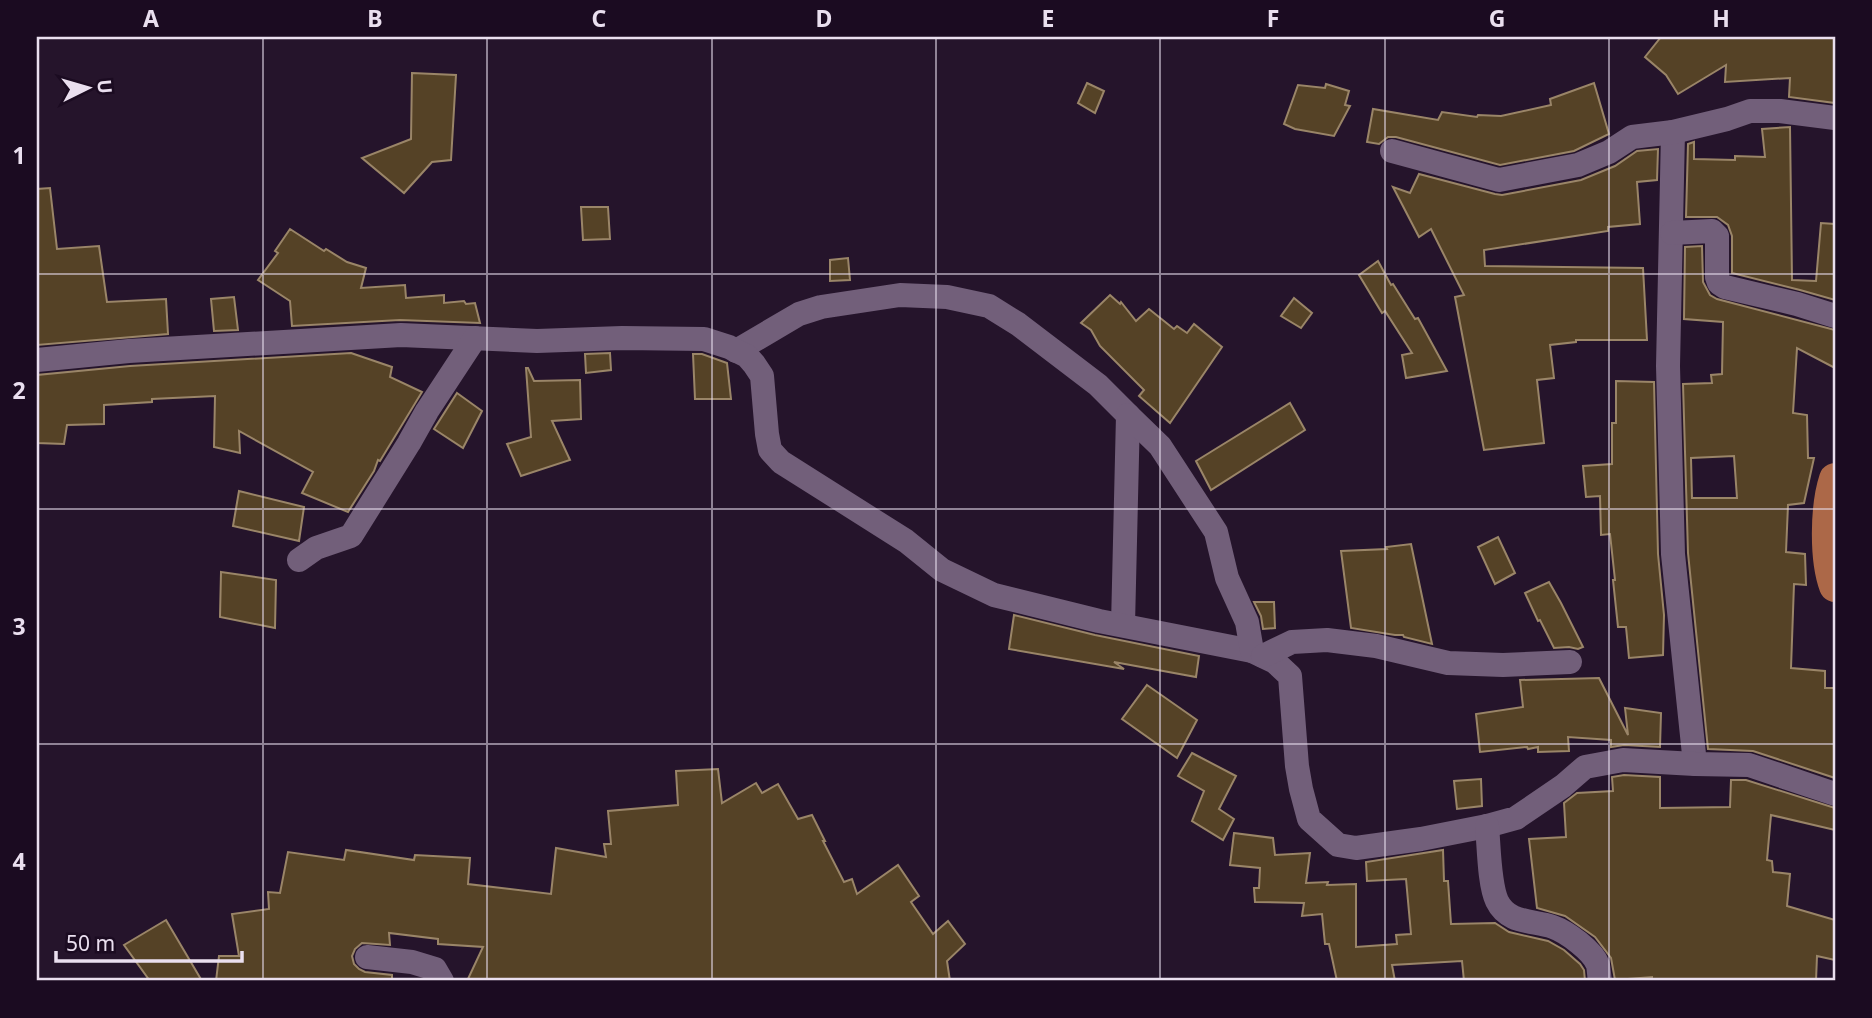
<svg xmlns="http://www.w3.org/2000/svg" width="1872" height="1018" font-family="'Noto Sans',sans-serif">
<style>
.building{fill:#554226;stroke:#9a8568;stroke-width:2;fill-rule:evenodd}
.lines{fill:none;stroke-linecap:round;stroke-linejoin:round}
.minor{stroke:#725f7a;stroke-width:24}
.major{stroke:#ac6848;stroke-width:32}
.grid{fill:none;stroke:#eadfef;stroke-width:2;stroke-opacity:0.55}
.neatline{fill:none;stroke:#eadfef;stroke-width:2.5}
.grid-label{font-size:23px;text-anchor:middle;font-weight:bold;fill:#eadfef}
</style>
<rect width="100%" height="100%" fill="#25142b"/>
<g class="building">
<path d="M 1661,37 L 1835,37 L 1835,103 L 1789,97 L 1790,78 L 1725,82 L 1726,65 L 1678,94 L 1666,75 L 1645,57 Z"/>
<path d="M 412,73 L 456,75 L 451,160 L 432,162 L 404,193 L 362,158 L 411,139 Z"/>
<path d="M 1087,83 L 1104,91 L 1095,113 L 1078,103 Z"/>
<path d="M 1594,83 L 1609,134 L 1574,151 L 1500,165 L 1396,137 L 1388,137 L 1379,144 L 1367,142 L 1373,109 L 1438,120 L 1442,112 L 1477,117 L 1478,115 L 1501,116 L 1551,105 L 1550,99 Z"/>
<path d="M 1326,84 L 1349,91 L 1345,105 L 1350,106 L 1334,136 L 1295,129 L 1284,124 L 1298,85 L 1325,88 Z"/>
<path d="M 1790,127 L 1792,280 L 1816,281 L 1821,223 L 1835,224 L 1835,300 L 1800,290 L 1732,273 L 1732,236 L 1728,225 L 1717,217 L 1686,217 L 1688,144 L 1694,142 L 1694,159 L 1735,160 L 1735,156 L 1765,157 L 1762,129 Z"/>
<path d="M 1658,149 L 1657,180 L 1637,182 L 1640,224 L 1608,227 L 1608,231 L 1484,250 L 1485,266 L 1643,268 L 1647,340 L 1576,340 L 1576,342 L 1550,345 L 1554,378 L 1537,380 L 1544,443 L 1484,450 L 1455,297 L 1464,295 L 1431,229 L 1419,237 L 1393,187 L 1410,193 L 1419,174 L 1495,194 L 1502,195 L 1581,180 L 1615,166 L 1637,151 Z"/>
<path d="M 50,188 L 57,249 L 99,246 L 107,302 L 166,299 L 168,334 L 37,345 L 37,189 Z"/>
<path d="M 581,207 L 608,207 L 610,239 L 583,240 Z"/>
<path d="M 290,229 L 324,251 L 326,249 L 347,262 L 366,268 L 361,288 L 405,285 L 406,298 L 444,295 L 444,303 L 464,301 L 466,304 L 475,303 L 480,323 L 400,320 L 292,326 L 290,301 L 258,280 L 278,253 L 275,251 Z"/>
<path d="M 1702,246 L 1703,282 L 1710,295 L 1717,299 L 1835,330 L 1835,368 L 1797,348 L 1793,413 L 1807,415 L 1808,458 L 1814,458 L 1804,503 L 1788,505 L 1786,552 L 1805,554 L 1806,585 L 1794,584 L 1791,668 L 1825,671 L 1825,688 L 1835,688 L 1835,778 L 1753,751 L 1708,749 L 1688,553 L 1683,384 L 1712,383 L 1711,375 L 1722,374 L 1723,322 L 1684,319 L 1685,247 ZM 1734,456 L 1737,498 L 1692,498 L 1691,458 Z"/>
<path d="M 848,258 L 850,280 L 830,281 L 830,260 Z"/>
<path d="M 1378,261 L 1391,285 L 1393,284 L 1415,319 L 1418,318 L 1447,371 L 1406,378 L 1402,355 L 1412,353 L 1385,311 L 1382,313 L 1359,275 Z"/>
<path d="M 1110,295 L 1120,304 L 1121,302 L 1136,321 L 1149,309 L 1174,329 L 1177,326 L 1187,333 L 1194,324 L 1222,347 L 1170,423 L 1139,396 L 1144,390 L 1100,346 L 1091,330 L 1081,323 Z"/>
<path d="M 234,297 L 238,330 L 214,331 L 211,299 Z"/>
<path d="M 1294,298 L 1312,313 L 1301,328 L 1281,316 Z"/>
<path d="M 351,353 L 392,367 L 390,377 L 422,392 L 380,461 L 378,460 L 374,471 L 348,512 L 302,493 L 313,472 L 239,431 L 240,453 L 214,447 L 215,396 L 152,399 L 152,402 L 104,405 L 104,424 L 67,425 L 64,444 L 37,443 L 37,375 L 130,366 Z"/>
<path d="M 610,353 L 611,370 L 586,373 L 585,354 Z"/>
<path d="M 693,354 L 702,354 L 727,363 L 731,399 L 695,399 Z"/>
<path d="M 526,368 L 528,368 L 534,381 L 580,380 L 581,419 L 552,421 L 570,460 L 521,476 L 507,444 L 531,437 Z"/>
<path d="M 1616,381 L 1654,382 L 1658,554 L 1664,615 L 1663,655 L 1629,658 L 1626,627 L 1618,627 L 1613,580 L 1615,580 L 1610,534 L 1601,535 L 1600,496 L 1586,497 L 1583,466 L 1612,464 L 1612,423 L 1616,423 Z"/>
<path d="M 457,393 L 482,411 L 463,448 L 434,429 Z"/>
<path d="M 1290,403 L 1305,430 L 1211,490 L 1196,461 Z"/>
<path d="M 239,491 L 304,507 L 299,541 L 233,526 Z"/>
<path d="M 1498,537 L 1515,573 L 1495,584 L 1478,547 Z"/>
<path d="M 1411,544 L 1432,644 L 1404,637 L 1403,635 L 1395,635 L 1351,628 L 1341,551 L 1387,549 L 1386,547 Z"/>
<path d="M 221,572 L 276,580 L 275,628 L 220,617 Z"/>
<path d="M 1549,582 L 1561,603 L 1583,647 L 1578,649 L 1569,647 L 1554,648 L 1540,620 L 1538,621 L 1525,593 Z"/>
<path d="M 1254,602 L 1274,602 L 1275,628 L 1263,629 L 1261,616 Z"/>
<path d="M 1014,615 L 1095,635 L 1199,656 L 1196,677 L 1114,662 L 1124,669 L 1009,649 Z"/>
<path d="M 1599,678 L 1628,735 L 1625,708 L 1661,713 L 1660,747 L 1624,745 L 1611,747 L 1611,740 L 1568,737 L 1569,751 L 1538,752 L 1538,747 L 1528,749 L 1527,747 L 1480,752 L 1476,714 L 1523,707 L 1520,680 Z"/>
<path d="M 1147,685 L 1197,720 L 1177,758 L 1122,719 Z"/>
<path d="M 1192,753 L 1236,776 L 1219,809 L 1234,819 L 1223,840 L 1192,821 L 1204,791 L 1178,776 Z"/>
<path d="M 718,769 L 722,803 L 756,783 L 762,793 L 778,784 L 798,819 L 812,815 L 825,841 L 823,841 L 844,882 L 852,879 L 857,894 L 898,865 L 919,896 L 911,902 L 933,934 L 948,921 L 965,944 L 947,961 L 950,981 L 467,981 L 483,947 L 438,944 L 438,939 L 389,933 L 390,945 L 362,943 L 355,949 L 352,956 L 354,964 L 359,969 L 365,972 L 392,975 L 392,981 L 216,981 L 219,956 L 239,956 L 232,914 L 269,909 L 268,892 L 280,893 L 288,852 L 344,860 L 346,850 L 414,860 L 415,855 L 470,858 L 468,884 L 551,894 L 556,848 L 606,857 L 604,844 L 611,844 L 608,811 L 678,805 L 676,771 Z"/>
<path d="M 1624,775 L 1660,777 L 1660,808 L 1730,807 L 1731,780 L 1746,780 L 1835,808 L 1835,830 L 1771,815 L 1767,860 L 1772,861 L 1773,872 L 1790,874 L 1787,906 L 1835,920 L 1835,960 L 1817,956 L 1816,981 L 1652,981 L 1652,977 L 1615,980 L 1611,958 L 1595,937 L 1565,916 L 1537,908 L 1529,839 L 1566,837 L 1564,803 L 1577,793 L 1613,791 L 1612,777 Z"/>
<path d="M 1481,779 L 1482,806 L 1457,809 L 1454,781 Z"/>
<path d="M 1234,833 L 1273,838 L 1275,855 L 1310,853 L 1306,883 L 1328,882 L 1327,885 L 1356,884 L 1356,947 L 1397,944 L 1396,935 L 1411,934 L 1406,879 L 1367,881 L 1366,862 L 1443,850 L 1444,881 L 1448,881 L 1451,924 L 1495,923 L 1509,932 L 1548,941 L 1564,950 L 1580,964 L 1584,970 L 1585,981 L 1464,981 L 1462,961 L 1392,965 L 1395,981 L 1337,981 L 1329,944 L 1325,944 L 1322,914 L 1302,916 L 1304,903 L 1255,902 L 1254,888 L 1259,888 L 1260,868 L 1230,865 Z"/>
<path d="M 166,920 L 202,981 L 150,981 L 124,945 Z"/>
</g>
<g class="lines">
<g class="minor">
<path d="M 1673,132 L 1668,366 L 1673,554 L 1695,764"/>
<path d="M 1392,151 L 1499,180 L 1578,165 L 1609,152 L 1632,137 L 1673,132 L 1727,119 L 1750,111 L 1780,111 L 1835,118"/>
<path d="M 1672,233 L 1712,231 L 1717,236 L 1717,277 L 1719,283 L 1725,287 L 1797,304 L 1835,316"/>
<path d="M 736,351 L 799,314 L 821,307 L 900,295 L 947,297 L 989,306 L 1018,324 L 1098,385 L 1128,415 L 1123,625"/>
<path d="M 37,360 L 129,351 L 401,335 L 537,341 L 622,338 L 704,339 L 729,347 L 747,356 L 754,364 L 762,376 L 767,434 L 770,450 L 781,462 L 906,541 L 942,570 L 994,595 L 1099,621 L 1252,651 L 1275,662 L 1290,676 L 1297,766 L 1301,789 L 1309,819 L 1338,845 L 1356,848 L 1421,839 L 1487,826 L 1516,818 L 1563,786 L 1585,767 L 1623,760 L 1695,764 L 1749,765 L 1835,794"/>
<path d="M 1128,415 L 1160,446 L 1216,532 L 1227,578 L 1247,622 L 1252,651"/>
<path d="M 299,560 L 316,548 L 351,536 L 409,443 L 427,411 L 475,338"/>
<path d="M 1263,656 L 1292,642 L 1327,640 L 1376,646 L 1448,663 L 1503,665 L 1570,662"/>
<path d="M 1487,826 C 1489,846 1489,884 1497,901 C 1508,924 1533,920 1553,927 C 1567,932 1593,951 1598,965 C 1599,970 1599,976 1600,981"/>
<path d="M 367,957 L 412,962 L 435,969 L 442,981"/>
</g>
<path class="major" d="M 1835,479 C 1826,506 1825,559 1835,586"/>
</g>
<path class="grid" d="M 263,37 L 263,981M 487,37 L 487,981M 712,37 L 712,981M 936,37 L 936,981M 1160,37 L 1160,981M 1385,37 L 1385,981M 1609,37 L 1609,981M 37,274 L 1835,274M 37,509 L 1835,509M 37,744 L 1835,744"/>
<rect width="1872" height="1018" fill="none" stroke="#1b0b21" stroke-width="77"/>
<g transform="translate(88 88) rotate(85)" stroke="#1b0b21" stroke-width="5" paint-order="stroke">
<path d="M0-5L12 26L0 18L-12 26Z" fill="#eadfef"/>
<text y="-10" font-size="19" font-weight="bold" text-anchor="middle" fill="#eadfef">U</text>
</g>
<path d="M56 951v10h186v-10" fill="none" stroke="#eadfef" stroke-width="3.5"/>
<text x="66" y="951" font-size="21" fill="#eadfef" stroke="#1b0b21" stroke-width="5" paint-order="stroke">50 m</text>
<rect x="38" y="38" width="1796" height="941" class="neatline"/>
<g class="grid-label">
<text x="151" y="27">A</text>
<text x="375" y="27">B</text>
<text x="599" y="27">C</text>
<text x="824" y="27">D</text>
<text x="1048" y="27">E</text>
<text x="1273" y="27">F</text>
<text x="1497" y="27">G</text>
<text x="1721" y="27">H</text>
<text x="19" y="164">1</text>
<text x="19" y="399">2</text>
<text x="19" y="635">3</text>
<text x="19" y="870">4</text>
</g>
</svg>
